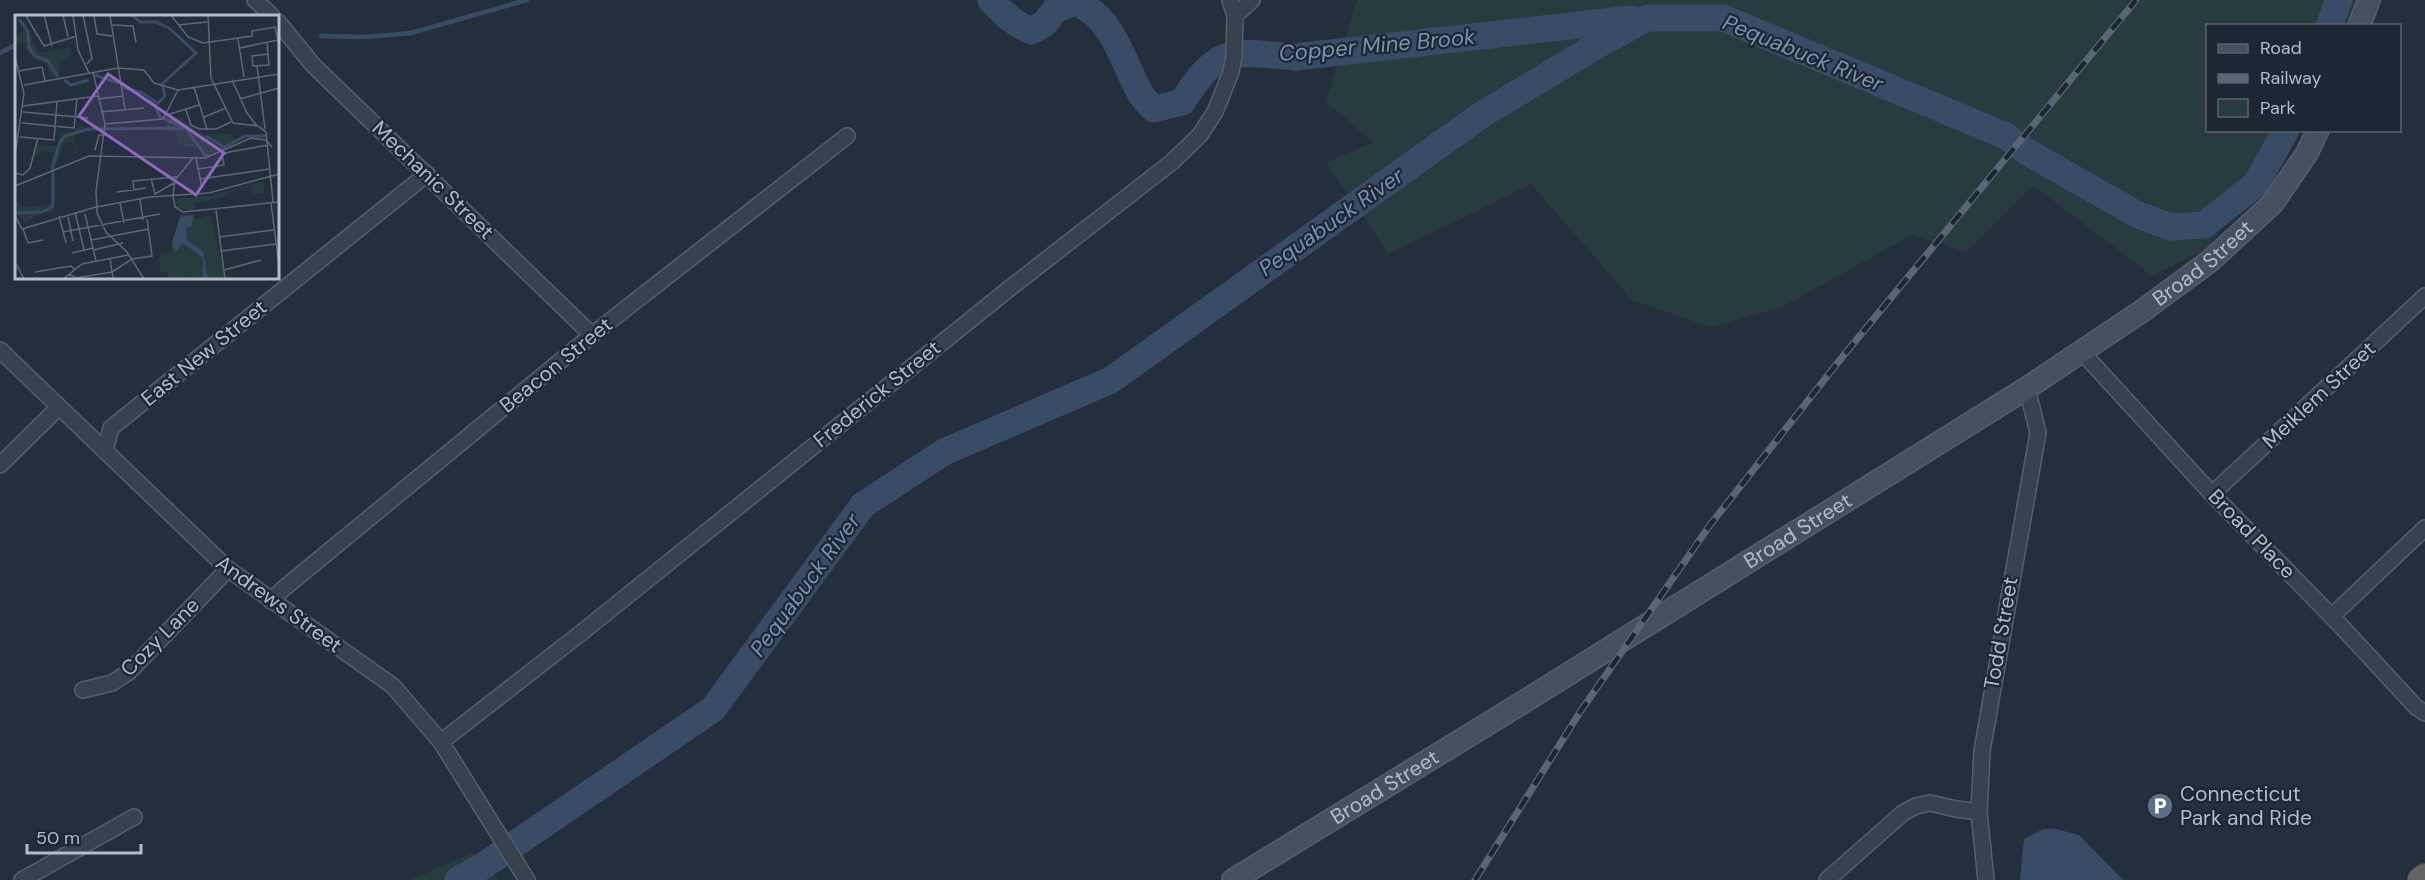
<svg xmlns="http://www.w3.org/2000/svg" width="2425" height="880" font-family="'DM Sans',sans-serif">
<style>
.green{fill:#263c3f}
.water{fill:#394c67}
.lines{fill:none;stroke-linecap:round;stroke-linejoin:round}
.stream{stroke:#394c67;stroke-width:4.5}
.river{stroke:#394c67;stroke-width:27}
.minor-casing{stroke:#565f6c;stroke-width:18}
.secondary-casing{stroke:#565f6c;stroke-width:24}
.trunk-casing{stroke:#434c59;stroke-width:28}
.minor{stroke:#38414e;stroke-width:15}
.secondary{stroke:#465061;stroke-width:21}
.trunk{stroke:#656462;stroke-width:26}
.rail-casing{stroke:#5a6575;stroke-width:7}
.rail{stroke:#1d2633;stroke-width:4.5;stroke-dasharray:14;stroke-linecap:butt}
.labels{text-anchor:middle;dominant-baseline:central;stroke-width:4.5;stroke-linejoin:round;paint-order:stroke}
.street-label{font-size:21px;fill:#b4bcc9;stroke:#1d2633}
.poi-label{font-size:21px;fill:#b4bcc9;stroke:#1d2633;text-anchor:start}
.water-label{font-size:22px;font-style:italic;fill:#7c92b1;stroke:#1d2633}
.inset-river{fill:none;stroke:#394c67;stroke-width:3}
.inset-road{fill:none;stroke:#5e6776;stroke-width:1.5}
.view{fill:#9266c3;fill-opacity:0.15;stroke:#9266c3;stroke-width:3}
.inset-edge{fill:none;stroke:#b4bcc9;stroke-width:3}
</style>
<rect width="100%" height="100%" fill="#242f3e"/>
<g class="green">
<path d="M 1357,0 L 2361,0 L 2351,25 L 2208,26 L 2208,130 L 2291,131 L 2208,248 L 2152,276 L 2033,185 L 1966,252 L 1912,235 L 1784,306 L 1711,327 L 1632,300 L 1531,184 L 1389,254 L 1326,163 L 1373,142 L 1326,102 Z"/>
<path d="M 472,853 L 498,880 L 410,880 Z"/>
</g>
<path class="water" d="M 2043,829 L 2056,829 L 2079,835 L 2123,880 L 2020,880 L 2024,839 Z"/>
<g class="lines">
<g class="stream">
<path d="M 321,36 L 366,37 L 411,33 L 527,0"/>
<path d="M 0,53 L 16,45"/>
</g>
<g class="river">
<path d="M 991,0 C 1003,13 1015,25 1032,31 L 1045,23 L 1055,10 L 1075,2 C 1112,16 1122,59 1139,91 C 1142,98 1149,104 1154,109 L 1182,102 C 1220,44 1230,52 1295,57 L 1632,19"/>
<path d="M 2329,26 L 2339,0"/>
<path d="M 458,880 L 483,866 L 713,709 L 863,505 L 944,452 L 1111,380 L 1481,115 L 1596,46 L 1647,18 L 1723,18 L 2006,136 L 2027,152 L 2138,215 L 2171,227 L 2204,225 L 2256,184 L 2286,130"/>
</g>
<defs>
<g id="minor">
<path d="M 255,0 L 272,16"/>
<path d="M 1235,16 L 1252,0"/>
<path d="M 278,22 L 313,65 L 592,335"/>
<path d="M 0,350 L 228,569 L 393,686 L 441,742 L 527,880"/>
<path d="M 2082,352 L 2212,494 L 2340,625 L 2416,707 L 2425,713"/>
<path d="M 105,450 L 111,428 L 427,174"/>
<path d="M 0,465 L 59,407"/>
<path d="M 2212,494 L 2425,296"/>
<path d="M 271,601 L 283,589 L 592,335 L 847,136"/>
<path d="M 2332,616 L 2425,528"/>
<path d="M 83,690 L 112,683 L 129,672 L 228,569"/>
<path d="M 441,742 L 581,633 L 1010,288 L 1172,162 L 1200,135 L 1215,112 L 1231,72 L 1234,56 L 1235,16 L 1230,0"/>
<path d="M 22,880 L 134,817"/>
<path d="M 1827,880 L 1903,813 L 1916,806 L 1930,803 L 1956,809 L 1979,812"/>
<path d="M 1986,880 L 1979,812 L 1982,751 L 2038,433 L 2027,388"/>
</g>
<g id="secondary">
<path d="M 2359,26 L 2369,0"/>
<path id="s1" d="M 1233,880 L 1504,714 L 2027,388 L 2142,311 L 2210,261 L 2273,203 L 2307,153 L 2318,130"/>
</g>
<path id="trunk" d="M 2421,880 L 2425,877"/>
</defs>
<use href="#minor" class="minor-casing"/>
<use href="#secondary" class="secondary-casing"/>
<use href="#trunk" class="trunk-casing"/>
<use href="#minor" class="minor"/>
<use href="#secondary" class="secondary"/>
<use href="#trunk" class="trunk"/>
<defs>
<path id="rail" d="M 1475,880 L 1580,712 L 1710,525 L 1839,361 L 2136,0"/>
</defs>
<use href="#rail" class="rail-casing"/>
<use href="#rail" class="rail"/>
</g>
<defs>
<symbol id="parking-disc" viewBox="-11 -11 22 22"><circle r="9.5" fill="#5c6f8a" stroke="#1d2633"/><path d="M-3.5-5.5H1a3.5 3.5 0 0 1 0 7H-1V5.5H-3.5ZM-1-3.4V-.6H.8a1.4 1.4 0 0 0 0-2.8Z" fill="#fff"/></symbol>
</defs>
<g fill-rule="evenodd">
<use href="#parking-disc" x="2145" y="791" width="30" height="30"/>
</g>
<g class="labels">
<g class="street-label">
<text transform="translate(433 180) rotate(44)">Mechanic Street</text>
<text stroke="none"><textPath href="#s1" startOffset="1150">Broad Street</textPath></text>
<text transform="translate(204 353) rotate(-39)">East New Street</text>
<text transform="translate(556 365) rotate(-39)">Beacon Street</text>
<text transform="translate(877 394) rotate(-39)">Frederick Street</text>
<text transform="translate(2319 395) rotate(-43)">Meiklem Street</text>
<text stroke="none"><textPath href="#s1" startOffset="664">Broad Street</textPath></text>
<text transform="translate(2252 534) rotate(46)">Broad Place</text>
<text transform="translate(279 604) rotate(36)">Andrews Street</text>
<text transform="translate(2001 633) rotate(-80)">Todd Street</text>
<text transform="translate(160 637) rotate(-45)">Cozy Lane</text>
<text stroke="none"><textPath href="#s1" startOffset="178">Broad Street</textPath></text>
</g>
<g class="poi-label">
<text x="2180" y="794">Connecticut<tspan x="2180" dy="24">Park and Ride</tspan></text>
</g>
<g class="water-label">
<text transform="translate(1377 45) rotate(-5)">Copper Mine Brook</text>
<text transform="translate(1803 53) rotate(22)">Pequabuck River</text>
<text transform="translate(1331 222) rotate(-35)">Pequabuck River</text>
<text transform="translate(805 585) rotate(-54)">Pequabuck River</text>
</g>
</g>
<g transform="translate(15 15)">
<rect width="264" height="264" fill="#242f3e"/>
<path d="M 3,4 L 9,6 L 21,33 L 28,38 L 55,32 L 58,39 L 45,48 L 44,61 L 35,61 L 31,47 L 23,47 L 10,35 L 12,27 L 2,29 L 0,20 L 10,15 ZM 159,102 L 168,104 L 190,120 L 217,119 L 220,127 L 187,142 L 184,134 L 164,130 L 160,118 L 151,116 L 151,110 ZM 65,110 L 88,118 L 71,115 L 59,120 L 63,141 L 57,126 L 49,129 L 40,151 L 34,153 L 39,138 L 29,136 L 19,141 L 22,130 L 42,131 L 46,117 L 57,118 ZM 250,166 L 248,178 L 238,179 L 236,171 L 213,178 L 213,181 L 180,188 L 180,196 L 162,192 L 163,183 L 196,181 ZM 0,187 L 12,192 L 40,189 L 39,196 L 19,201 L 11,209 L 0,197 ZM 165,198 L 178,199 L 181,204 L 196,200 L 210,264 L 192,264 L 192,256 L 189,247 L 188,264 L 173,264 L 170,251 L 145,258 L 145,239 L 155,237 ZM 170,252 L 172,264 L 153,264 L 152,255 Z" fill="#263c3f"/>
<path d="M 179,200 L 176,212 L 171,213 L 172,225 L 188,236 L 193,264 L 188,263 L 188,243 L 168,228 L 160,237 L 157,228 L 165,202 Z" fill="#394c67"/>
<path class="inset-river" d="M 117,0 L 125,7 L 141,7 L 154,13 L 181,38 L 147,69 L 150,81 L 140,91 L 145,102 L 169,112M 4,4 L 13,17 L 14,32 L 20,41 L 33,46 L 43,62M 80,60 L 104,68M 49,65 L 56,70 L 74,65M 108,72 L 128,78 L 142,88M 191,121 L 209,132M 206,134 L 230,121 L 251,121M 0,198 L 27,197 L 38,191 L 38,151 L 45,127 L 50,121 L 73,114 L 171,113 L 190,140 L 194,141"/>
<path class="inset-road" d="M 29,0 L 37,31M 48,0 L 53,22M 58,0 L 63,35 L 74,58M 68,0 L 77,43 L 72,49M 79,0 L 82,19 L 97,21M 95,0 L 110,94M 156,0 L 173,22 L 188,28 L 237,21 L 237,16 L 260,12 L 264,30M 193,0 L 196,63 L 218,108 L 243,111 L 251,117 L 258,187M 11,1 L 29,31 L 62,21M 96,10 L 118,11 L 121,27M 163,10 L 192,7M 223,24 L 229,62M 252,28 L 254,50 L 238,51 L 237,41 L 253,39M 225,33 L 263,25M 0,42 L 9,78 L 0,141M 242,51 L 250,114M 4,56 L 27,52 L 30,66M 78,57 L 90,109 L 81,176 L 82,198 L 91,217 L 112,237 L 129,264M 217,65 L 232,98 L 242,111M 9,70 L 103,53 L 129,55 L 139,68 L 163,75 L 264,59M 179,72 L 192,114M 83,84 L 108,81M 225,84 L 264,73M 8,91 L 83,81M 171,95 L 176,110 L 184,114 L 201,114 L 216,107M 8,97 L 73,103M 86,97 L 129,93M 152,100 L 184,90M 189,102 L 211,93M 7,108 L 59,113 L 62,84M 90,109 L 148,104 L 163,75M 5,122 L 39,125 L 42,87M 80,135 L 84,120 L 90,120M 181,143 L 187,173M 183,154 L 209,150 L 207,140 L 214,137 L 253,130M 0,158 L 8,160 L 15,153 L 23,123M 136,163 L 140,179 L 159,168M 185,164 L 254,154M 0,171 L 74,141 L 190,143 L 236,123 L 251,125 L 257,132M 119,175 L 118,166 L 162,162M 102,177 L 131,173M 158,181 L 160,165 L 178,143M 158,181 L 160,192 L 168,197 L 264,187M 125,184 L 128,205M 105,188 L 109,208M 256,188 L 264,251M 201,195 L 210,264M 60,197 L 69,235M 70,199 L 81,246M 0,200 L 7,214 L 81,192 L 135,182 L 194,178 L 264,159M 44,201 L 51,228M 53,202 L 58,226M 8,214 L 13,228 L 28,225M 48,217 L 145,199M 204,222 L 259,215M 76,225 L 134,214M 78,235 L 108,228M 206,236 L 261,229M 57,238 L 78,233M 95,244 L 98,263M 0,247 L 9,264M 209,255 L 246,245M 20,257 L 56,251 L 60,255M 54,259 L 61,263 L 97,257 L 117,244 L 137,241 L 132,204M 48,264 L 67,249 L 113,240"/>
<path class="view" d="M 93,59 L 209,138 L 181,180 L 64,101 Z"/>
<rect width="264" height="264" class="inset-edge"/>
</g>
<rect x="2206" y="24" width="195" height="108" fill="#1d2633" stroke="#59626f" stroke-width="1.5"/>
<rect x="2218" y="44" width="30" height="9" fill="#465061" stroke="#59626f" stroke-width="1.5"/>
<text x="2260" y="54" font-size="18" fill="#b4bcc9">Road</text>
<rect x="2218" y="74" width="30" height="9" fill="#5a6575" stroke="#59626f" stroke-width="1.5"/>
<text x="2260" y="84" font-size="18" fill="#b4bcc9">Railway</text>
<rect x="2218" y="99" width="30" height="18" fill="#263c3f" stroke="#59626f" stroke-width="1.5"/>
<text x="2260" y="114" font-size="18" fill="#b4bcc9">Park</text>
<path d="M27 844v9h114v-9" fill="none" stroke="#b4bcc9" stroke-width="3"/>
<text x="36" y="844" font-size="18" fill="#b4bcc9" stroke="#1d2633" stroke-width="4.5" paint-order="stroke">50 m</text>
</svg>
